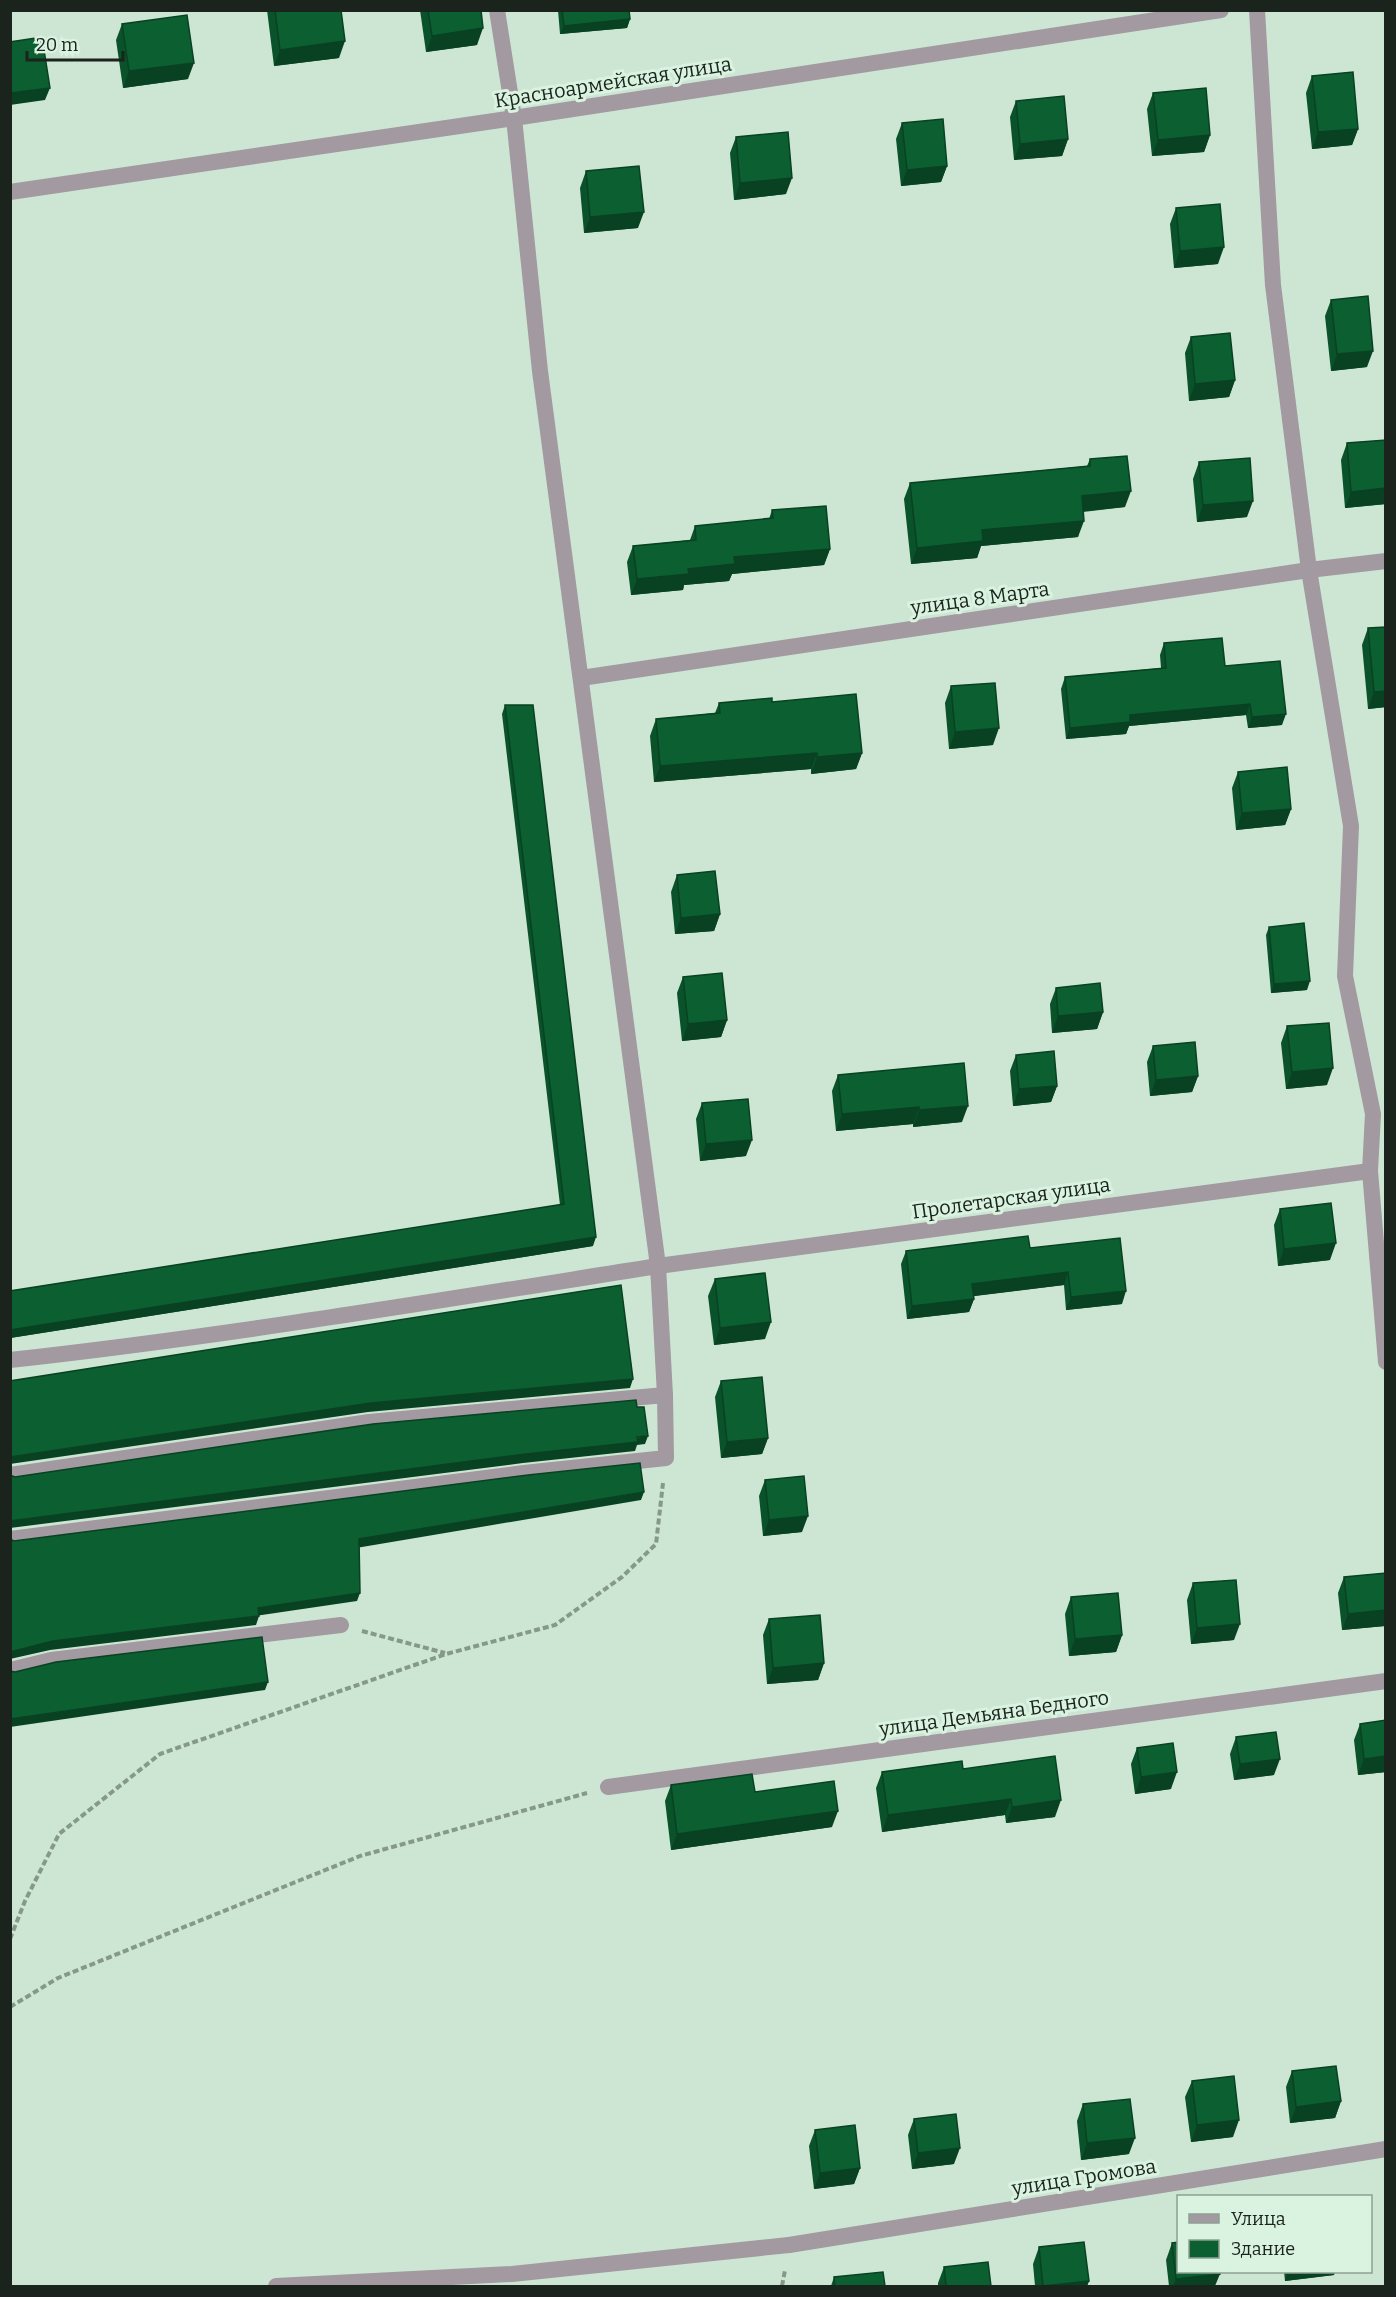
<svg xmlns="http://www.w3.org/2000/svg" width="1396" height="2297" font-family="Bitter,serif">
<style>
.lines{fill:none;stroke-linecap:round;stroke-linejoin:round}
.path{stroke:#86988a;stroke-width:4;stroke-dasharray:6 3;stroke-linecap:butt}
.service{stroke:#a399a1;stroke-width:16}
.minor{stroke:#a399a1;stroke-width:16}
.wall{fill:#0a522a}
.shaded-wall{fill:#084222}
.building{fill:#0c5f31;stroke:#084222;stroke-width:1.5}
.labels{text-anchor:middle;dominant-baseline:central;stroke-width:6;stroke-linejoin:round;paint-order:stroke}
.street-label{font-size:20px;fill:#1a231c;stroke:#daf3e0}
</style>
<rect width="100%" height="100%" fill="#cde6d3"/>
<g class="lines">
<g class="path">
<path d="M 362,1631 L 445,1653"/>
<path d="M 10,1939 L 25,1901 L 59,1834 L 160,1754 L 446,1654 L 555,1625 L 622,1577 L 656,1544 L 663,1483"/>
<path d="M 10,2007 L 58,1978 L 360,1856 L 587,1793"/>
<path d="M 782,2286 L 785,2270"/>
</g>
<g class="service">
<path d="M 10,1360 C 227,1336 442,1300 658,1266 L 665,1395 L 369,1422 L 10,1475"/>
<path d="M 10,1539 L 524,1473 L 666,1458 L 665,1395"/>
<path d="M 10,1670 L 51,1660 L 341,1625"/>
<path d="M 276,2286 L 512,2274 L 789,2245"/>
</g>
<g class="minor">
<path d="M 497,10 L 514,118 L 540,371 L 658,1266 L 1370,1171"/>
<path d="M 1257,10 L 1273,285 L 1309,570 L 1351,826 L 1345,976 L 1373,1114 L 1370,1171 L 1386,1362"/>
<path d="M 10,192 L 514,118 L 1221,10"/>
<path d="M 581,678 L 1309,570 L 1386,561"/>
<path d="M 608,1787 L 1386,1681"/>
<path d="M 789,2245 L 1386,2149"/>
</g>
</g>
<g class="wall">
<path d="M 267,10 L 341,10 L 339,58 L 274,66 Z"/>
<path d="M 420,10 L 481,10 L 477,45 L 426,52 Z"/>
<path d="M 558,10 L 629,10 L 630,19 L 627,28 L 560,34 Z"/>
<path d="M 122,24 L 188,79 L 123,88 L 116,40 Z"/>
<path d="M 1312,76 L 1358,129 L 1352,145 L 1312,149 L 1306,93 Z"/>
<path d="M 1153,93 L 1210,135 L 1204,152 L 1152,156 L 1147,109 Z"/>
<path d="M 1016,101 L 1068,139 L 1062,156 L 1014,160 L 1010,117 Z"/>
<path d="M 902,123 L 947,166 L 941,182 L 901,186 L 896,139 Z"/>
<path d="M 736,137 L 786,194 L 734,200 L 730,153 Z"/>
<path d="M 586,171 L 638,228 L 584,233 L 580,188 Z"/>
<path d="M 1176,208 L 1218,264 L 1174,268 L 1170,224 Z"/>
<path d="M 1331,300 L 1367,367 L 1331,371 L 1325,316 Z"/>
<path d="M 1191,337 L 1235,380 L 1229,397 L 1189,401 L 1185,353 Z"/>
<path d="M 1386,440 L 1386,504 L 1345,508 L 1341,460 L 1347,443 Z"/>
<path d="M 1090,459 L 1125,507 L 1083,512 L 1078,537 L 981,546 L 977,558 L 911,564 L 904,499 L 910,483 L 1087,466 Z"/>
<path d="M 1199,462 L 1247,517 L 1197,522 L 1193,479 Z"/>
<path d="M 772,510 L 830,549 L 824,565 L 732,574 L 729,581 L 684,585 L 683,590 L 631,595 L 627,562 L 633,546 L 690,540 L 695,526 L 769,519 Z"/>
<path d="M 1368,628 L 1386,707 L 1368,709 L 1362,645 Z"/>
<path d="M 1164,643 L 1225,666 L 1282,725 L 1248,728 L 1246,715 L 1129,726 L 1126,734 L 1066,739 L 1061,689 L 1065,677 L 1161,668 L 1160,655 Z"/>
<path d="M 951,686 L 993,745 L 949,749 L 945,703 Z"/>
<path d="M 772,702 L 862,753 L 856,769 L 811,774 L 811,769 L 654,782 L 650,736 L 656,719 L 715,713 L 719,703 Z"/>
<path d="M 505,705 L 593,1246 L 10,1338 L 10,1291 L 560,1205 L 502,714 Z"/>
<path d="M 1238,772 L 1291,809 L 1285,825 L 1236,830 L 1232,788 Z"/>
<path d="M 677,875 L 720,914 L 714,931 L 675,934 L 671,892 Z"/>
<path d="M 1269,927 L 1307,990 L 1271,993 L 1266,935 Z"/>
<path d="M 683,977 L 727,1020 L 721,1037 L 682,1041 L 677,993 Z"/>
<path d="M 1056,988 L 1103,1012 L 1097,1029 L 1052,1033 L 1050,1004 Z"/>
<path d="M 1287,1026 L 1327,1085 L 1286,1089 L 1281,1043 Z"/>
<path d="M 1153,1046 L 1198,1076 L 1192,1092 L 1150,1096 L 1147,1062 Z"/>
<path d="M 1016,1055 L 1057,1086 L 1051,1102 L 1013,1106 L 1010,1071 Z"/>
<path d="M 838,1075 L 962,1122 L 913,1127 L 913,1124 L 836,1131 L 832,1091 Z"/>
<path d="M 702,1103 L 746,1156 L 700,1161 L 696,1119 Z"/>
<path d="M 1280,1209 L 1330,1260 L 1278,1266 L 1274,1225 Z"/>
<path d="M 1030,1248 L 1122,1304 L 1066,1310 L 1064,1285 L 973,1296 L 974,1299 L 969,1312 L 907,1319 L 901,1264 L 906,1251 Z"/>
<path d="M 715,1279 L 765,1339 L 714,1345 L 708,1296 Z"/>
<path d="M 721,1381 L 768,1438 L 762,1454 L 721,1458 L 715,1397 Z"/>
<path d="M 765,1480 L 802,1532 L 763,1536 L 759,1496 Z"/>
<path d="M 1386,1573 L 1385,1626 L 1342,1630 L 1338,1593 L 1344,1577 Z"/>
<path d="M 1193,1583 L 1234,1640 L 1191,1644 L 1187,1600 Z"/>
<path d="M 1071,1597 L 1122,1635 L 1116,1652 L 1069,1656 L 1065,1614 Z"/>
<path d="M 769,1619 L 824,1663 L 818,1680 L 767,1684 L 763,1635 Z"/>
<path d="M 1386,1720 L 1386,1772 L 1358,1775 L 1354,1740 L 1360,1724 Z"/>
<path d="M 1236,1737 L 1274,1775 L 1234,1780 L 1230,1754 Z"/>
<path d="M 1137,1748 L 1171,1789 L 1135,1794 L 1131,1764 Z"/>
<path d="M 963,1769 L 1055,1817 L 1006,1823 L 1005,1815 L 882,1832 L 876,1788 L 882,1772 Z"/>
<path d="M 671,1785 L 755,1792 L 832,1827 L 671,1850 L 665,1801 Z"/>
<path d="M 1292,2071 L 1341,2101 L 1335,2118 L 1290,2123 L 1286,2087 Z"/>
<path d="M 1192,2081 L 1233,2137 L 1191,2142 L 1185,2097 Z"/>
<path d="M 1083,2104 L 1129,2154 L 1081,2160 L 1077,2121 Z"/>
<path d="M 914,2119 L 954,2164 L 912,2169 L 908,2135 Z"/>
<path d="M 815,2130 L 860,2168 L 854,2184 L 814,2189 L 809,2146 Z"/>
<path d="M 1172,2243 L 1215,2286 L 1169,2286 L 1166,2260 Z"/>
<path d="M 1039,2247 L 1089,2281 L 1087,2286 L 1035,2286 L 1033,2264 Z"/>
<path d="M 944,2267 L 991,2286 L 938,2286 L 938,2283 Z"/>
<path d="M 1284,2271 L 1335,2271 L 1334,2275 L 1285,2281 Z"/>
<path d="M 834,2277 L 885,2286 L 831,2286 Z"/>
</g>
<g class="shaded-wall">
<path d="M 630,19 L 627,28 L 560,34 L 564,26 Z"/>
<path d="M 483,28 L 477,45 L 426,52 L 432,36 Z"/>
<path d="M 345,41 L 339,58 L 274,66 L 280,50 Z"/>
<path d="M 194,63 L 188,79 L 123,88 L 129,71 Z"/>
<path d="M 50,88 L 45,100 L 10,105 L 10,93 Z"/>
<path d="M 1358,129 L 1352,145 L 1312,149 L 1318,132 Z"/>
<path d="M 1210,135 L 1204,152 L 1152,156 L 1158,140 Z"/>
<path d="M 1068,139 L 1062,156 L 1014,160 L 1020,144 Z"/>
<path d="M 947,166 L 941,182 L 901,186 L 907,170 Z"/>
<path d="M 792,178 L 786,194 L 734,200 L 740,183 Z"/>
<path d="M 644,212 L 638,228 L 584,233 L 590,217 Z"/>
<path d="M 1224,247 L 1218,264 L 1174,268 L 1180,251 Z"/>
<path d="M 1373,351 L 1367,367 L 1331,371 L 1337,354 Z"/>
<path d="M 1235,380 L 1229,397 L 1189,401 L 1195,384 Z"/>
<path d="M 1386,488 L 1386,504 L 1345,508 L 1351,492 Z"/>
<path d="M 1131,491 L 1125,507 L 1076,512 L 1082,496 Z"/>
<path d="M 1253,501 L 1247,517 L 1197,522 L 1203,505 Z"/>
<path d="M 1084,521 L 1078,537 L 981,546 L 977,558 L 911,564 L 917,548 L 982,530 Z"/>
<path d="M 830,549 L 824,565 L 732,574 L 729,581 L 684,585 L 683,590 L 631,595 L 637,579 L 688,569 L 734,557 Z"/>
<path d="M 1386,691 L 1386,707 L 1368,709 L 1374,692 Z"/>
<path d="M 1250,704 L 1246,715 L 1129,726 L 1126,734 L 1066,739 L 1070,728 L 1130,715 Z"/>
<path d="M 1286,714 L 1282,725 L 1248,728 L 1252,717 Z"/>
<path d="M 999,728 L 993,745 L 949,749 L 955,732 Z"/>
<path d="M 817,753 L 811,769 L 654,782 L 660,766 Z"/>
<path d="M 862,753 L 856,769 L 811,774 L 817,757 Z"/>
<path d="M 1291,809 L 1285,825 L 1236,830 L 1242,813 Z"/>
<path d="M 720,914 L 714,931 L 675,934 L 681,918 Z"/>
<path d="M 1310,981 L 1307,990 L 1271,993 L 1274,984 Z"/>
<path d="M 1103,1012 L 1097,1029 L 1052,1033 L 1058,1016 Z"/>
<path d="M 727,1020 L 721,1037 L 682,1041 L 688,1024 Z"/>
<path d="M 1333,1068 L 1327,1085 L 1286,1089 L 1292,1072 Z"/>
<path d="M 1198,1076 L 1192,1092 L 1150,1096 L 1156,1080 Z"/>
<path d="M 1057,1086 L 1051,1102 L 1013,1106 L 1019,1089 Z"/>
<path d="M 968,1106 L 962,1122 L 913,1127 L 919,1110 Z"/>
<path d="M 919,1107 L 913,1124 L 836,1131 L 842,1114 Z"/>
<path d="M 752,1140 L 746,1156 L 700,1161 L 706,1144 Z"/>
<path d="M 596,1237 L 593,1246 L 10,1338 L 10,1330 Z"/>
<path d="M 1336,1243 L 1330,1260 L 1278,1266 L 1284,1249 Z"/>
<path d="M 1068,1272 L 1064,1285 L 967,1297 L 972,1284 Z"/>
<path d="M 1126,1291 L 1122,1304 L 1066,1310 L 1071,1297 Z"/>
<path d="M 974,1299 L 969,1312 L 907,1319 L 912,1306 Z"/>
<path d="M 771,1322 L 765,1339 L 714,1345 L 720,1328 Z"/>
<path d="M 633,1379 L 630,1388 L 368,1412 L 10,1464 L 10,1457 L 371,1403 Z"/>
<path d="M 648,1436 L 645,1444 L 637,1445 L 635,1451 L 523,1463 L 10,1528 L 10,1521 L 12,1520 Z"/>
<path d="M 768,1438 L 762,1454 L 721,1458 L 727,1442 Z"/>
<path d="M 644,1492 L 641,1500 L 356,1548 L 359,1539 Z"/>
<path d="M 808,1516 L 802,1532 L 763,1536 L 769,1520 Z"/>
<path d="M 360,1593 L 357,1601 L 255,1616 L 258,1608 Z"/>
<path d="M 1386,1610 L 1385,1626 L 1342,1630 L 1348,1614 Z"/>
<path d="M 259,1616 L 256,1625 L 50,1650 L 10,1659 L 11,1651 L 53,1641 Z"/>
<path d="M 1240,1624 L 1234,1640 L 1191,1644 L 1197,1628 Z"/>
<path d="M 1122,1635 L 1116,1652 L 1069,1656 L 1075,1639 Z"/>
<path d="M 824,1663 L 818,1680 L 767,1684 L 773,1668 Z"/>
<path d="M 268,1682 L 265,1690 L 10,1727 L 10,1719 Z"/>
<path d="M 1386,1756 L 1386,1772 L 1358,1775 L 1364,1759 Z"/>
<path d="M 1280,1759 L 1274,1775 L 1234,1780 L 1240,1764 Z"/>
<path d="M 1177,1772 L 1171,1789 L 1135,1794 L 1141,1777 Z"/>
<path d="M 1011,1799 L 1005,1815 L 882,1832 L 888,1815 Z"/>
<path d="M 1061,1800 L 1055,1817 L 1006,1823 L 1012,1807 Z"/>
<path d="M 838,1811 L 832,1827 L 671,1850 L 677,1834 Z"/>
<path d="M 1341,2101 L 1335,2118 L 1290,2123 L 1296,2107 Z"/>
<path d="M 1239,2120 L 1233,2137 L 1191,2142 L 1197,2125 Z"/>
<path d="M 1135,2138 L 1129,2154 L 1081,2160 L 1087,2143 Z"/>
<path d="M 960,2148 L 954,2164 L 912,2169 L 918,2153 Z"/>
<path d="M 860,2168 L 854,2184 L 814,2189 L 820,2173 Z"/>
<path d="M 1288,2271 L 1335,2271 L 1334,2275 L 1285,2281 Z"/>
<path d="M 1220,2274 L 1215,2286 L 1173,2286 L 1176,2279 Z"/>
<path d="M 1089,2281 L 1087,2286 L 1043,2286 Z"/>
</g>
<g class="building">
<path d="M 275,10 L 341,10 L 345,41 L 280,50 Z"/>
<path d="M 428,10 L 481,10 L 483,28 L 432,36 Z"/>
<path d="M 562,10 L 629,10 L 630,19 L 564,26 Z"/>
<path d="M 187,15 L 194,63 L 129,71 L 122,24 Z"/>
<path d="M 42,37 L 50,88 L 10,93 L 10,42 Z"/>
<path d="M 1353,72 L 1358,129 L 1318,132 L 1312,76 Z"/>
<path d="M 1206,88 L 1210,135 L 1158,140 L 1153,93 Z"/>
<path d="M 1064,96 L 1068,139 L 1020,144 L 1016,101 Z"/>
<path d="M 943,119 L 947,166 L 907,170 L 902,123 Z"/>
<path d="M 788,132 L 792,178 L 740,183 L 736,137 Z"/>
<path d="M 639,166 L 644,212 L 590,217 L 586,171 Z"/>
<path d="M 1220,204 L 1224,247 L 1180,251 L 1176,208 Z"/>
<path d="M 1368,296 L 1373,351 L 1337,354 L 1331,300 Z"/>
<path d="M 1230,333 L 1235,380 L 1195,384 L 1191,337 Z"/>
<path d="M 1386,440 L 1386,488 L 1351,492 L 1347,443 Z"/>
<path d="M 1127,456 L 1131,491 L 1082,496 L 1084,521 L 982,530 L 983,541 L 917,548 L 910,483 L 1090,466 L 1090,459 Z"/>
<path d="M 1250,458 L 1253,501 L 1203,505 L 1199,462 Z"/>
<path d="M 826,506 L 830,549 L 734,557 L 735,564 L 688,569 L 689,574 L 637,579 L 633,546 L 696,540 L 695,526 L 773,518 L 772,510 Z"/>
<path d="M 1386,627 L 1386,691 L 1374,692 L 1368,628 Z"/>
<path d="M 1222,638 L 1225,666 L 1280,661 L 1286,714 L 1252,717 L 1250,704 L 1130,715 L 1130,722 L 1070,728 L 1065,677 L 1166,668 L 1164,643 Z"/>
<path d="M 995,683 L 999,728 L 955,732 L 951,686 Z"/>
<path d="M 856,694 L 862,753 L 817,757 L 817,753 L 660,766 L 656,719 L 720,713 L 719,703 L 772,698 L 772,702 Z"/>
<path d="M 505,705 L 533,705 L 596,1237 L 10,1330 L 10,1291 L 564,1204 Z"/>
<path d="M 1287,767 L 1291,809 L 1242,813 L 1238,772 Z"/>
<path d="M 715,871 L 720,914 L 681,918 L 677,875 Z"/>
<path d="M 1304,923 L 1310,981 L 1274,984 L 1269,927 Z"/>
<path d="M 722,973 L 727,1020 L 688,1024 L 683,977 Z"/>
<path d="M 1100,983 L 1103,1012 L 1058,1016 L 1056,988 Z"/>
<path d="M 1329,1023 L 1333,1068 L 1292,1072 L 1287,1026 Z"/>
<path d="M 1195,1042 L 1198,1076 L 1156,1080 L 1153,1046 Z"/>
<path d="M 1054,1051 L 1057,1086 L 1019,1089 L 1016,1055 Z"/>
<path d="M 964,1063 L 968,1106 L 919,1110 L 919,1107 L 842,1114 L 838,1075 Z"/>
<path d="M 748,1099 L 752,1140 L 706,1144 L 702,1103 Z"/>
<path d="M 1331,1203 L 1336,1243 L 1284,1249 L 1280,1209 Z"/>
<path d="M 1028,1236 L 1030,1248 L 1120,1238 L 1126,1291 L 1071,1297 L 1068,1272 L 972,1284 L 974,1299 L 912,1306 L 906,1251 Z"/>
<path d="M 765,1273 L 771,1322 L 720,1328 L 715,1279 Z"/>
<path d="M 621,1285 L 633,1379 L 371,1403 L 10,1457 L 10,1381 Z"/>
<path d="M 762,1377 L 768,1438 L 727,1442 L 721,1381 Z"/>
<path d="M 636,1400 L 637,1407 L 644,1407 L 648,1436 L 637,1437 L 638,1442 L 526,1454 L 10,1521 L 10,1475 L 15,1477 L 373,1424 Z"/>
<path d="M 640,1463 L 644,1492 L 359,1539 L 360,1593 L 258,1608 L 259,1616 L 53,1641 L 10,1652 L 10,1539 L 14,1541 L 528,1475 Z"/>
<path d="M 804,1476 L 808,1516 L 769,1520 L 765,1480 Z"/>
<path d="M 1386,1573 L 1386,1610 L 1348,1614 L 1344,1577 Z"/>
<path d="M 1236,1580 L 1240,1624 L 1197,1628 L 1193,1583 Z"/>
<path d="M 1118,1593 L 1122,1635 L 1075,1639 L 1071,1597 Z"/>
<path d="M 820,1615 L 824,1663 L 773,1668 L 769,1619 Z"/>
<path d="M 262,1637 L 268,1682 L 10,1719 L 10,1671 L 15,1672 L 56,1662 Z"/>
<path d="M 1386,1720 L 1386,1756 L 1364,1759 L 1360,1724 Z"/>
<path d="M 1276,1732 L 1280,1759 L 1240,1764 L 1236,1737 Z"/>
<path d="M 1173,1743 L 1177,1772 L 1141,1777 L 1137,1748 Z"/>
<path d="M 1055,1756 L 1061,1800 L 1012,1807 L 1011,1799 L 888,1815 L 882,1772 L 962,1761 L 963,1769 Z"/>
<path d="M 752,1774 L 755,1792 L 834,1781 L 838,1811 L 677,1834 L 671,1785 Z"/>
<path d="M 1336,2066 L 1341,2101 L 1296,2107 L 1292,2071 Z"/>
<path d="M 1234,2076 L 1239,2120 L 1197,2125 L 1192,2081 Z"/>
<path d="M 1130,2099 L 1135,2138 L 1087,2143 L 1083,2104 Z"/>
<path d="M 956,2114 L 960,2148 L 918,2153 L 914,2119 Z"/>
<path d="M 855,2125 L 860,2168 L 820,2173 L 815,2130 Z"/>
<path d="M 1084,2242 L 1089,2281 L 1043,2286 L 1039,2247 Z"/>
<path d="M 1179,2242 L 1179,2271 L 1220,2271 L 1220,2274 L 1176,2279 L 1172,2243 Z"/>
<path d="M 988,2262 L 991,2286 L 946,2286 L 944,2267 Z"/>
<path d="M 883,2272 L 885,2286 L 835,2286 L 834,2277 Z"/>
</g>
<g class="labels">
<g class="street-label">
<text transform="translate(613 82) rotate(-9)">Красноармейская улица</text>
<text transform="translate(980 598) rotate(-8)">улица 8 Марта</text>
<text transform="translate(1011 1198) rotate(-8)">Пролетарская улица</text>
<text transform="translate(994 1713) rotate(-8)">улица Демьяна Бедного</text>
<text transform="translate(1084 2177) rotate(-9)">улица Громова</text>
</g>
</g>
<rect width="1396" height="2297" fill="none" stroke="#1a231c" stroke-width="24"/>
<rect x="1177" y="2195" width="195" height="78" fill="#daf3e0" stroke="#8da092" stroke-width="1.5"/>
<rect x="1189" y="2214" width="30" height="9" fill="#a399a1" stroke="#8da092" stroke-width="1.5"/>
<text x="1231" y="2225" font-size="18" fill="#1a231c">Улица</text>
<rect x="1189" y="2240" width="30" height="18" fill="#0c5f31" stroke="#8da092" stroke-width="1.5"/>
<text x="1231" y="2255" font-size="18" fill="#1a231c">Здание</text>
<path d="M27 51v9h96v-9" fill="none" stroke="#1a231c" stroke-width="3"/>
<text x="36" y="51" font-size="18" fill="#1a231c" stroke="#daf3e0" stroke-width="4.5" paint-order="stroke">20 m</text>
</svg>
